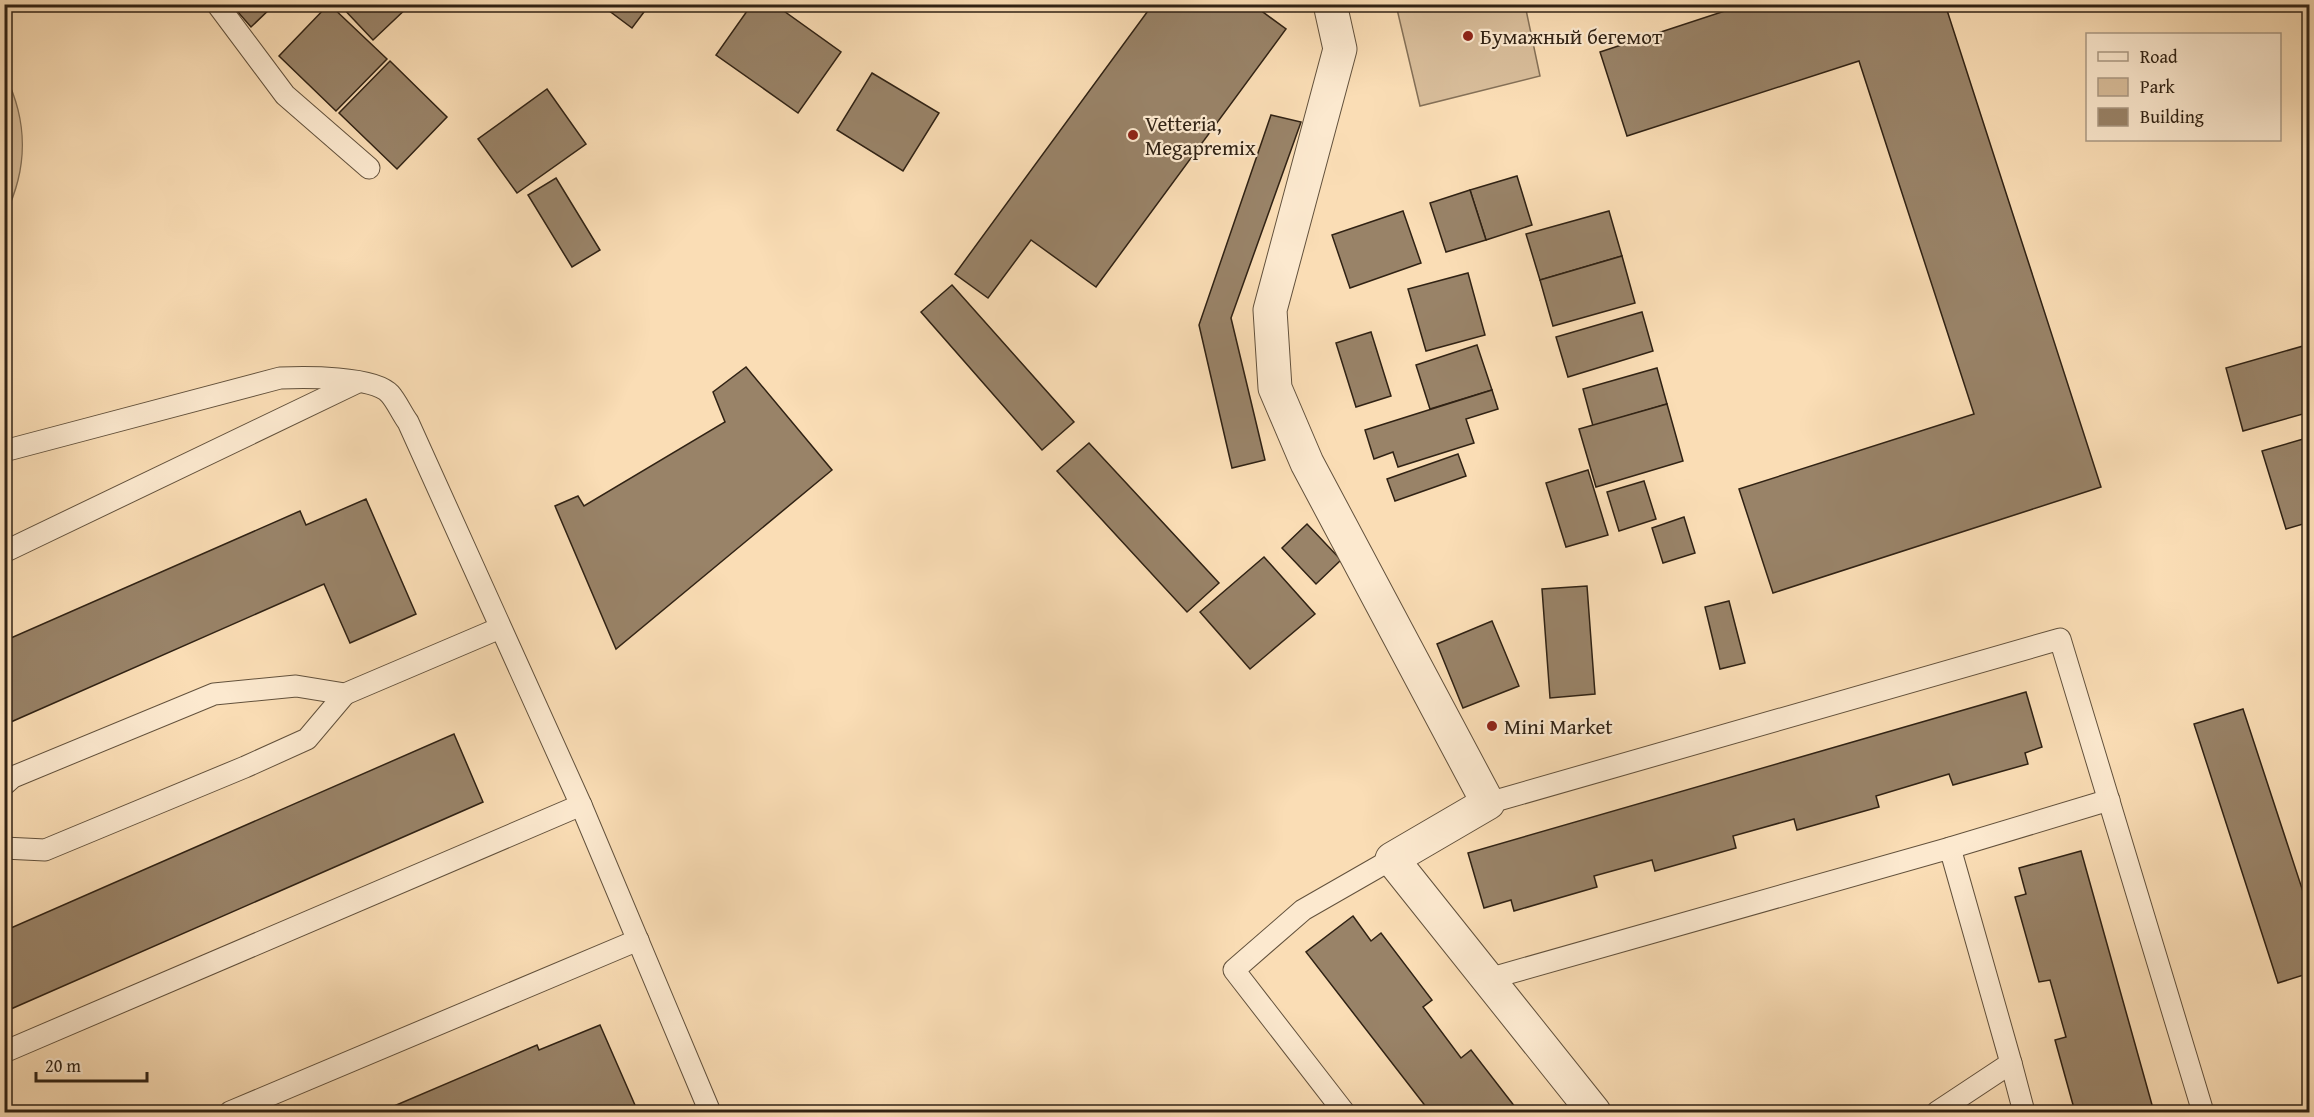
<svg xmlns="http://www.w3.org/2000/svg" width="2314" height="1117" font-family="'Gentium Book Plus',serif">
<style>
.green{fill:#d8bd9a;stroke:#847057;stroke-width:1.5}
.building{fill:#998368;stroke:#302214;stroke-width:1.5}
.lines{fill:none;stroke-linecap:round;stroke-linejoin:round}
.lane-casing{stroke:#62513c;stroke-width:23}
.street-casing{stroke:#62513c;stroke-width:35}
.lane{stroke:#fce9cf;stroke-width:21}
.street{stroke:#fce9cf;stroke-width:33}
.poi-dot{fill:#8f2418;stroke:#fce9cf;stroke-width:2}
.labels{text-anchor:middle;dominant-baseline:central;stroke-width:4.5;stroke-linejoin:round;paint-order:stroke}
.poi-label{font-size:21px;fill:#302214;stroke:#fce9cf;text-anchor:start}
</style>
<rect width="100%" height="100%" fill="#faddb5"/>
<filter id="stains"><feTurbulence type="fractalNoise" baseFrequency=".00333" numOctaves="4"/><feColorMatrix values="0 0 0 0 .2 0 0 0 0 .09 0 0 0 0 .02 0 0 0 .5 -.17"/></filter>
<radialGradient id="worn" r=".72"><stop offset=".6" stop-color="#630" stop-opacity="0"/><stop offset="1" stop-color="#630" stop-opacity=".3"/></radialGradient>
<g class="green">
<path d="M 1396,5 L 1525,5 L 1540,76 L 1420,106 Z"/>
<path d="M 5,75 C 28,121 28,169 5,215 Z"/>
</g>
<g class="building">
<path d="M 231,4 L 275,4 L 251,27 Z"/>
<path d="M 329,4 L 387,59 L 336,111 L 279,56 Z"/>
<path d="M 339,4 L 411,4 L 373,40 Z"/>
<path d="M 600,4 L 650,4 L 632,28 Z"/>
<path d="M 752,4 L 774,4 L 841,52 L 798,113 L 716,55 Z"/>
<path d="M 1153,4 L 1252,4 L 1286,29 L 1096,287 L 1031,240 L 988,298 L 955,274 Z"/>
<path d="M 1746,4 L 1945,4 L 2101,487 L 1773,593 L 1739,489 L 1974,414 L 1859,61 L 1627,136 L 1600,52 Z"/>
<path d="M 390,61 L 447,117 L 397,169 L 339,113 Z"/>
<path d="M 872,73 L 939,113 L 903,171 L 837,130 Z"/>
<path d="M 547,89 L 586,144 L 517,193 L 478,139 Z"/>
<path d="M 1271,115 L 1301,122 L 1231,318 L 1265,460 L 1232,468 L 1199,325 Z"/>
<path d="M 1517,176 L 1532,225 L 1486,240 L 1470,190 Z"/>
<path d="M 556,178 L 600,250 L 572,267 L 528,195 Z"/>
<path d="M 1470,190 L 1486,240 L 1446,252 L 1430,203 Z"/>
<path d="M 1403,211 L 1421,263 L 1350,288 L 1332,235 Z"/>
<path d="M 1609,211 L 1622,256 L 1540,280 L 1526,234 Z"/>
<path d="M 1622,256 L 1635,303 L 1553,326 L 1540,280 Z"/>
<path d="M 1468,273 L 1485,335 L 1426,351 L 1408,289 Z"/>
<path d="M 952,285 L 1074,422 L 1042,450 L 921,312 Z"/>
<path d="M 1642,312 L 1653,351 L 1568,377 L 1556,337 Z"/>
<path d="M 1371,332 L 1391,396 L 1356,407 L 1336,343 Z"/>
<path d="M 2310,344 L 2310,412 L 2243,431 L 2226,368 Z"/>
<path d="M 1477,345 L 1492,390 L 1430,409 L 1416,365 Z"/>
<path d="M 746,367 L 832,470 L 616,649 L 555,506 L 578,496 L 584,506 L 725,422 L 713,392 Z"/>
<path d="M 1657,368 L 1667,404 L 1593,426 L 1583,389 Z"/>
<path d="M 1492,390 L 1498,409 L 1466,419 L 1474,443 L 1398,467 L 1393,452 L 1374,459 L 1365,430 Z"/>
<path d="M 1667,404 L 1683,461 L 1596,487 L 1579,429 Z"/>
<path d="M 2310,437 L 2310,522 L 2286,529 L 2262,451 Z"/>
<path d="M 1089,443 L 1219,583 L 1187,612 L 1057,471 Z"/>
<path d="M 1458,454 L 1466,476 L 1395,501 L 1387,479 Z"/>
<path d="M 1588,470 L 1608,535 L 1566,547 L 1546,483 Z"/>
<path d="M 1644,481 L 1656,519 L 1619,531 L 1607,492 Z"/>
<path d="M 366,499 L 416,614 L 350,643 L 324,584 L 4,725 L 4,641 L 300,511 L 306,525 Z"/>
<path d="M 1684,517 L 1695,553 L 1663,563 L 1652,528 Z"/>
<path d="M 1307,524 L 1341,560 L 1316,584 L 1282,548 Z"/>
<path d="M 1264,557 L 1315,614 L 1250,669 L 1200,612 Z"/>
<path d="M 1587,586 L 1595,694 L 1550,698 L 1542,589 Z"/>
<path d="M 1729,601 L 1745,663 L 1720,669 L 1705,607 Z"/>
<path d="M 1492,621 L 1519,686 L 1463,708 L 1437,644 Z"/>
<path d="M 2026,692 L 2042,747 L 2025,753 L 2028,764 L 1953,785 L 1949,774 L 1876,796 L 1879,807 L 1797,830 L 1794,819 L 1733,836 L 1736,848 L 1655,871 L 1652,860 L 1594,876 L 1597,887 L 1514,911 L 1511,900 L 1484,908 L 1468,853 Z"/>
<path d="M 2243,709 L 2310,913 L 2310,973 L 2278,983 L 2194,724 Z"/>
<path d="M 454,734 L 483,802 L 4,1012 L 4,931 Z"/>
<path d="M 2081,851 L 2154,1112 L 2075,1112 L 2055,1040 L 2066,1037 L 2050,980 L 2039,982 L 2015,897 L 2026,894 L 2019,868 Z"/>
<path d="M 1353,916 L 1371,941 L 1381,933 L 1432,1000 L 1423,1007 L 1461,1058 L 1471,1050 L 1519,1112 L 1430,1112 L 1306,952 Z"/>
<path d="M 600,1025 L 638,1112 L 562,1112 L 560,1107 L 548,1112 L 380,1112 L 537,1045 L 539,1050 Z"/>
</g>
<g class="lines">
<defs>
<g id="lane">
<path d="M 217,4 L 285,95 L 369,168"/>
<path d="M 4,451 L 280,378 C 304,377 374,376 390,394 C 397,402 402,414 408,422 L 581,805 L 710,1112"/>
<path d="M 4,552 L 358,382"/>
<path d="M 4,785 L 13,777 L 214,694 L 296,686 L 345,694 L 500,628"/>
<path d="M 1488,803 L 2060,639 L 2203,1112"/>
<path d="M 4,848 L 45,850 L 245,767 L 307,739 L 345,694"/>
<path d="M 1950,848 L 2109,800"/>
<path d="M 1488,979 L 1950,848 L 2011,1063 L 1937,1112"/>
<path d="M 4,1052 L 581,805"/>
<path d="M 2011,1063 L 2024,1112"/>
<path d="M 230,1112 L 638,940"/>
<path d="M 1344,1112 L 1234,970 L 1303,910 L 1392,859"/>
</g>
<path id="street" d="M 1330,4 L 1340,49 L 1270,310 L 1275,388 L 1307,463 L 1488,803 L 1392,859 L 1594,1112"/>
</defs>
<use href="#lane" class="lane-casing"/>
<use href="#street" class="street-casing"/>
<use href="#lane" class="lane"/>
<use href="#street" class="street"/>
</g>
<g class="poi-dot">
<circle cx="1468" cy="36" r="6"/>
<circle cx="1133" cy="135" r="6"/>
<circle cx="1492" cy="726" r="6"/>
</g>
<g class="labels">
<g class="poi-label">
<text x="1480" y="36">Бумажный бегемот</text>
<text x="1145" y="123">Vetteria,<tspan x="1145" dy="24">Megapremix</tspan></text>
<text x="1504" y="726">Mini Market</text>
</g>
</g>
<rect width="2314" height="1117" fill="none" stroke="#faddb5" stroke-width="24"/>
<rect x="6" y="6" width="2302" height="1105" fill="none" stroke="#302214" stroke-width="3"/>
<rect x="12" y="12" width="2290" height="1093" fill="none" stroke="#302214" stroke-width="1.5"/>
<rect x="2086" y="33" width="195" height="108" fill="#fce9cf" stroke="#aa9984" stroke-width="1.5"/>
<rect x="2098" y="52" width="30" height="9" fill="#fce9cf" stroke="#aa9984" stroke-width="1.5"/>
<text x="2140" y="63" font-size="18" fill="#302214">Road</text>
<rect x="2098" y="78" width="30" height="18" fill="#d8bd9a" stroke="#aa9984" stroke-width="1.5"/>
<text x="2140" y="93" font-size="18" fill="#302214">Park</text>
<rect x="2098" y="108" width="30" height="18" fill="#998368" stroke="#aa9984" stroke-width="1.5"/>
<text x="2140" y="123" font-size="18" fill="#302214">Building</text>
<path d="M36 1072v9h111v-9" fill="none" stroke="#302214" stroke-width="3"/>
<text x="45" y="1072" font-size="18" fill="#302214" stroke="#fce9cf" stroke-width="4.5" paint-order="stroke">20 m</text>
<rect width="100%" height="100%" filter="url(#stains)"/>
<rect width="100%" height="100%" fill="url(#worn)"/>
</svg>
